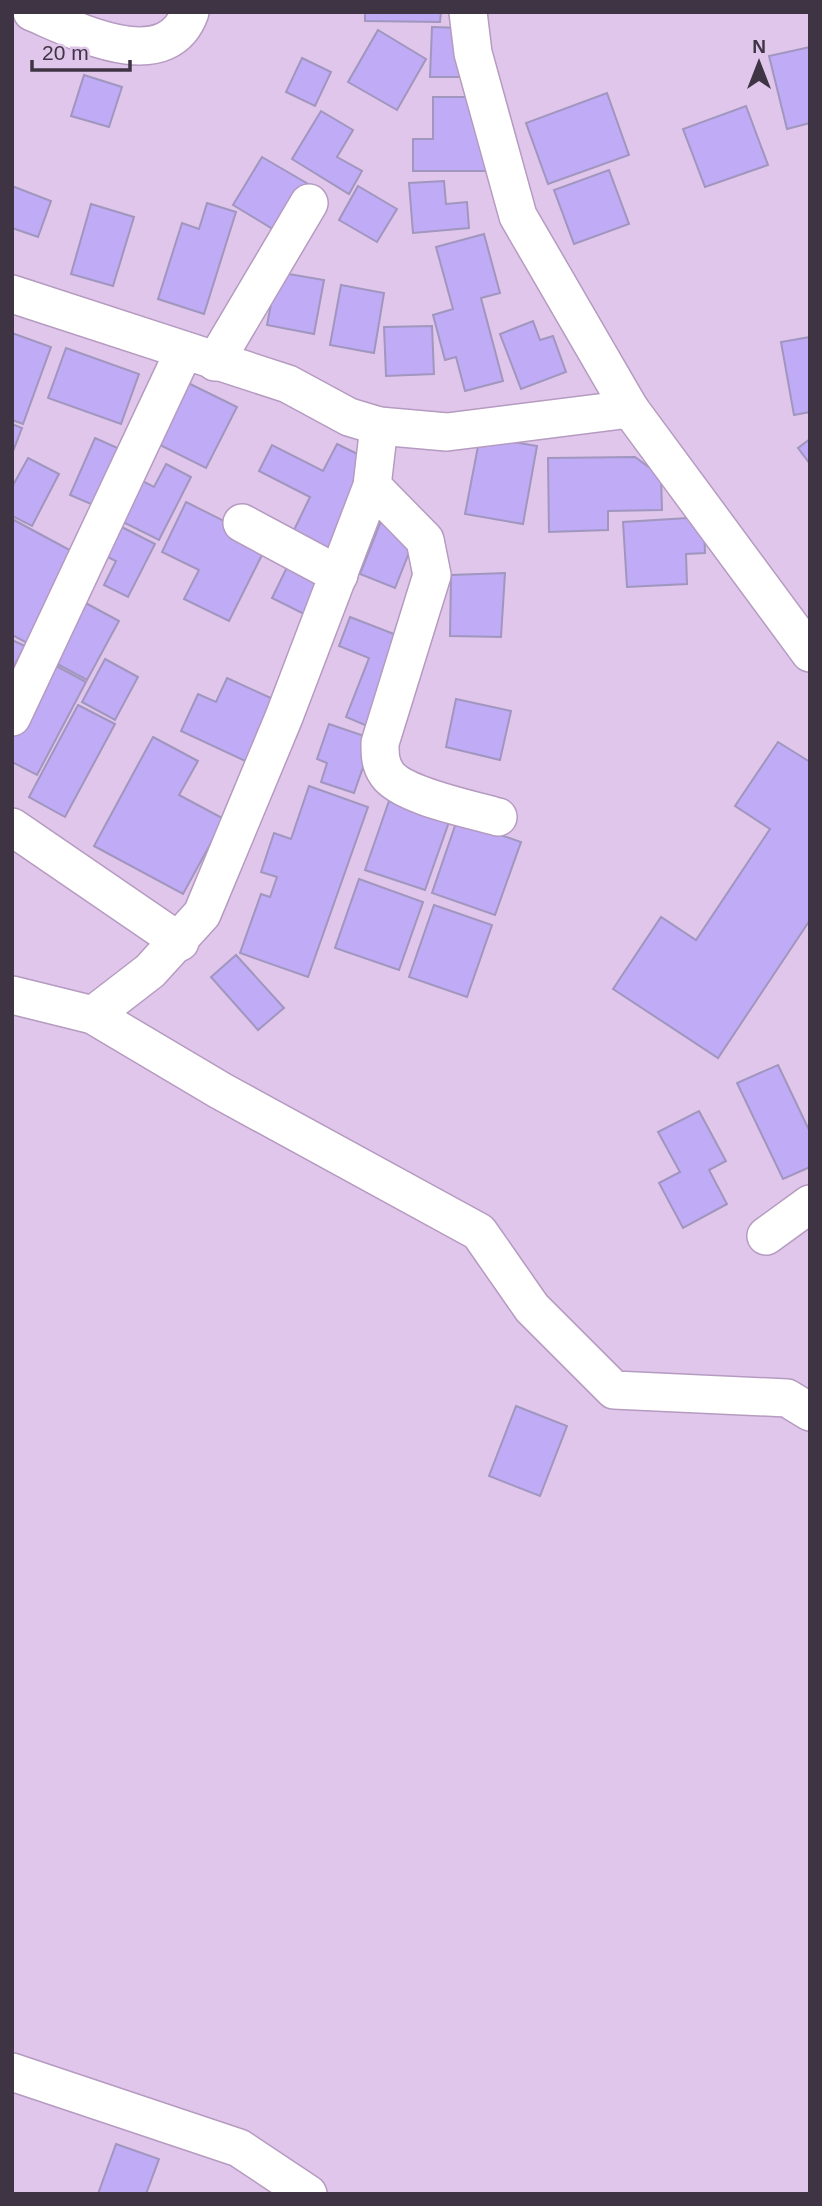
<svg xmlns="http://www.w3.org/2000/svg" width="822" height="2206" font-family="Helvetica,sans-serif">
<style>
.building{fill:#bfabf6;stroke:#a096be;stroke-width:2}
.lines{fill:none;stroke-linecap:round;stroke-linejoin:round}
.minor-casing{stroke:#b59bc0;stroke-width:40}
.minor{stroke:#fff;stroke-width:37}
</style>
<rect width="100%" height="100%" fill="#e1c6ec"/>
<g class="building">
<path d="M 365,12 L 441,12 L 440,22 L 365,21 Z"/>
<path d="M 432,27 L 463,28 L 461,77 L 430,77 Z"/>
<path d="M 378,30 L 426,59 L 397,110 L 348,82 Z"/>
<path d="M 810,47 L 810,123 L 787,129 L 769,56 Z"/>
<path d="M 302,58 L 331,72 L 315,106 L 286,92 Z"/>
<path d="M 84,75 L 122,87 L 109,127 L 71,116 Z"/>
<path d="M 607,93 L 629,155 L 548,184 L 526,123 Z"/>
<path d="M 433,97 L 486,97 L 486,171 L 413,171 L 413,139 L 433,139 Z"/>
<path d="M 746,106 L 768,165 L 705,187 L 683,129 Z"/>
<path d="M 321,111 L 353,130 L 337,157 L 362,171 L 349,194 L 292,159 Z"/>
<path d="M 262,157 L 310,185 L 281,234 L 233,205 Z"/>
<path d="M 609,170 L 629,224 L 574,244 L 554,190 Z"/>
<path d="M 444,181 L 446,204 L 467,202 L 469,228 L 413,233 L 409,183 Z"/>
<path d="M 12,186 L 51,201 L 38,237 L 12,228 Z"/>
<path d="M 358,186 L 397,209 L 377,242 L 339,220 Z"/>
<path d="M 207,203 L 236,212 L 204,314 L 158,299 L 182,223 L 199,229 Z"/>
<path d="M 91,204 L 134,217 L 113,286 L 71,274 Z"/>
<path d="M 484,234 L 500,293 L 481,298 L 503,381 L 465,391 L 456,357 L 445,360 L 433,315 L 453,309 L 436,247 Z"/>
<path d="M 277,272 L 324,280 L 314,334 L 267,325 Z"/>
<path d="M 341,285 L 384,293 L 374,353 L 330,345 Z"/>
<path d="M 533,321 L 540,340 L 553,336 L 566,372 L 521,389 L 500,334 Z"/>
<path d="M 432,326 L 434,374 L 386,376 L 384,327 Z"/>
<path d="M 12,333 L 51,347 L 23,424 L 12,420 Z"/>
<path d="M 810,337 L 810,412 L 794,415 L 781,342 Z"/>
<path d="M 66,348 L 139,374 L 121,424 L 48,398 Z"/>
<path d="M 182,380 L 237,407 L 206,468 L 152,441 Z"/>
<path d="M 12,424 L 22,428 L 12,454 Z"/>
<path d="M 480,436 L 537,446 L 523,524 L 465,514 Z"/>
<path d="M 95,438 L 131,454 L 105,510 L 70,495 Z"/>
<path d="M 810,439 L 810,464 L 798,448 Z"/>
<path d="M 337,444 L 374,462 L 329,549 L 293,532 L 310,497 L 259,471 L 272,445 L 323,471 Z"/>
<path d="M 635,457 L 661,476 L 662,510 L 608,511 L 608,530 L 549,532 L 548,458 Z"/>
<path d="M 28,458 L 59,474 L 32,526 L 12,516 L 12,487 Z"/>
<path d="M 166,464 L 191,477 L 159,540 L 115,518 L 135,477 L 154,487 Z"/>
<path d="M 186,502 L 268,543 L 229,621 L 184,599 L 199,570 L 162,552 Z"/>
<path d="M 704,517 L 705,553 L 686,554 L 687,584 L 627,587 L 623,522 Z"/>
<path d="M 12,519 L 77,554 L 29,644 L 12,635 Z"/>
<path d="M 381,521 L 416,535 L 395,588 L 360,574 Z"/>
<path d="M 112,522 L 155,544 L 128,597 L 104,585 L 116,561 L 97,552 Z"/>
<path d="M 289,563 L 330,584 L 312,618 L 272,598 Z"/>
<path d="M 505,573 L 501,637 L 450,636 L 451,575 Z"/>
<path d="M 80,600 L 119,621 L 87,680 L 48,659 Z"/>
<path d="M 350,617 L 407,639 L 372,728 L 346,717 L 369,658 L 339,646 Z"/>
<path d="M 12,640 L 25,646 L 12,670 Z"/>
<path d="M 105,659 L 138,677 L 115,720 L 82,702 Z"/>
<path d="M 49,662 L 86,682 L 37,775 L 12,762 L 12,731 Z"/>
<path d="M 227,678 L 284,704 L 256,766 L 181,731 L 198,694 L 216,702 Z"/>
<path d="M 456,699 L 511,711 L 500,760 L 446,747 Z"/>
<path d="M 78,705 L 115,724 L 65,817 L 29,797 Z"/>
<path d="M 329,724 L 373,739 L 354,793 L 321,782 L 327,763 L 317,759 Z"/>
<path d="M 153,737 L 198,761 L 179,795 L 224,819 L 183,894 L 94,846 Z"/>
<path d="M 778,742 L 810,762 L 810,920 L 718,1058 L 613,989 L 661,917 L 696,940 L 770,829 L 735,806 Z"/>
<path d="M 309,786 L 368,807 L 308,977 L 240,953 L 261,894 L 270,897 L 277,877 L 261,872 L 274,833 L 291,839 Z"/>
<path d="M 389,801 L 449,822 L 425,890 L 365,870 Z"/>
<path d="M 457,820 L 521,842 L 495,915 L 432,893 Z"/>
<path d="M 359,879 L 423,902 L 399,970 L 335,948 Z"/>
<path d="M 434,905 L 492,925 L 467,997 L 409,977 Z"/>
<path d="M 236,955 L 284,1008 L 258,1030 L 211,977 Z"/>
<path d="M 778,1065 L 810,1132 L 810,1167 L 783,1179 L 737,1083 Z"/>
<path d="M 699,1111 L 726,1161 L 709,1170 L 727,1204 L 683,1228 L 659,1183 L 680,1172 L 658,1132 Z"/>
<path d="M 516,1406 L 567,1426 L 540,1496 L 489,1476 Z"/>
<path d="M 116,2144 L 159,2159 L 146,2194 L 98,2194 Z"/>
</g>
<g class="lines">
<defs>
<g id="minor">
<path d="M 32,12 C 73,29 166,79 190,12"/>
<path d="M 468,12 L 473,53 L 518,216 L 630,409 L 810,653"/>
<path d="M 12,294 L 288,384 L 349,417 L 379,426 L 447,432 L 630,409"/>
<path d="M 215,362 L 309,203"/>
<path d="M 372,486 L 425,540 L 432,575 L 380,743 C 380,755 380,764 387,774 C 402,796 471,809 498,817"/>
<path d="M 242,523 L 339,575"/>
<path d="M 12,717 L 184,351"/>
<path d="M 12,827 L 180,942"/>
<path d="M 12,995 L 93,1015 L 221,1091 L 479,1232 L 532,1308 L 614,1390 L 787,1398 L 810,1412"/>
<path d="M 93,1015 L 150,971 L 202,914 L 284,717 L 372,486 L 379,426"/>
<path d="M 766,1236 L 810,1204"/>
<path d="M 12,2072 L 239,2148 L 308,2194"/>
</g>
</defs>
<use href="#minor" class="minor-casing"/>
<use href="#minor" class="minor"/>
</g>
<rect width="822" height="2206" fill="none" stroke="#3e3443" stroke-width="28"/>
<g transform="translate(759 63)" stroke="#e1c6ec" stroke-width="5" paint-order="stroke">
<path d="M0-5L12 26L0 18L-12 26Z" fill="#3e3443"/>
<text y="-10" font-size="19" font-weight="bold" text-anchor="middle" fill="#3e3443">N</text>
</g>
<path d="M32 60v10h98v-10" fill="none" stroke="#3e3443" stroke-width="3.5"/>
<text x="42" y="60" font-size="21" fill="#3e3443" stroke="#e1c6ec" stroke-width="5" paint-order="stroke">20 m</text>
</svg>
